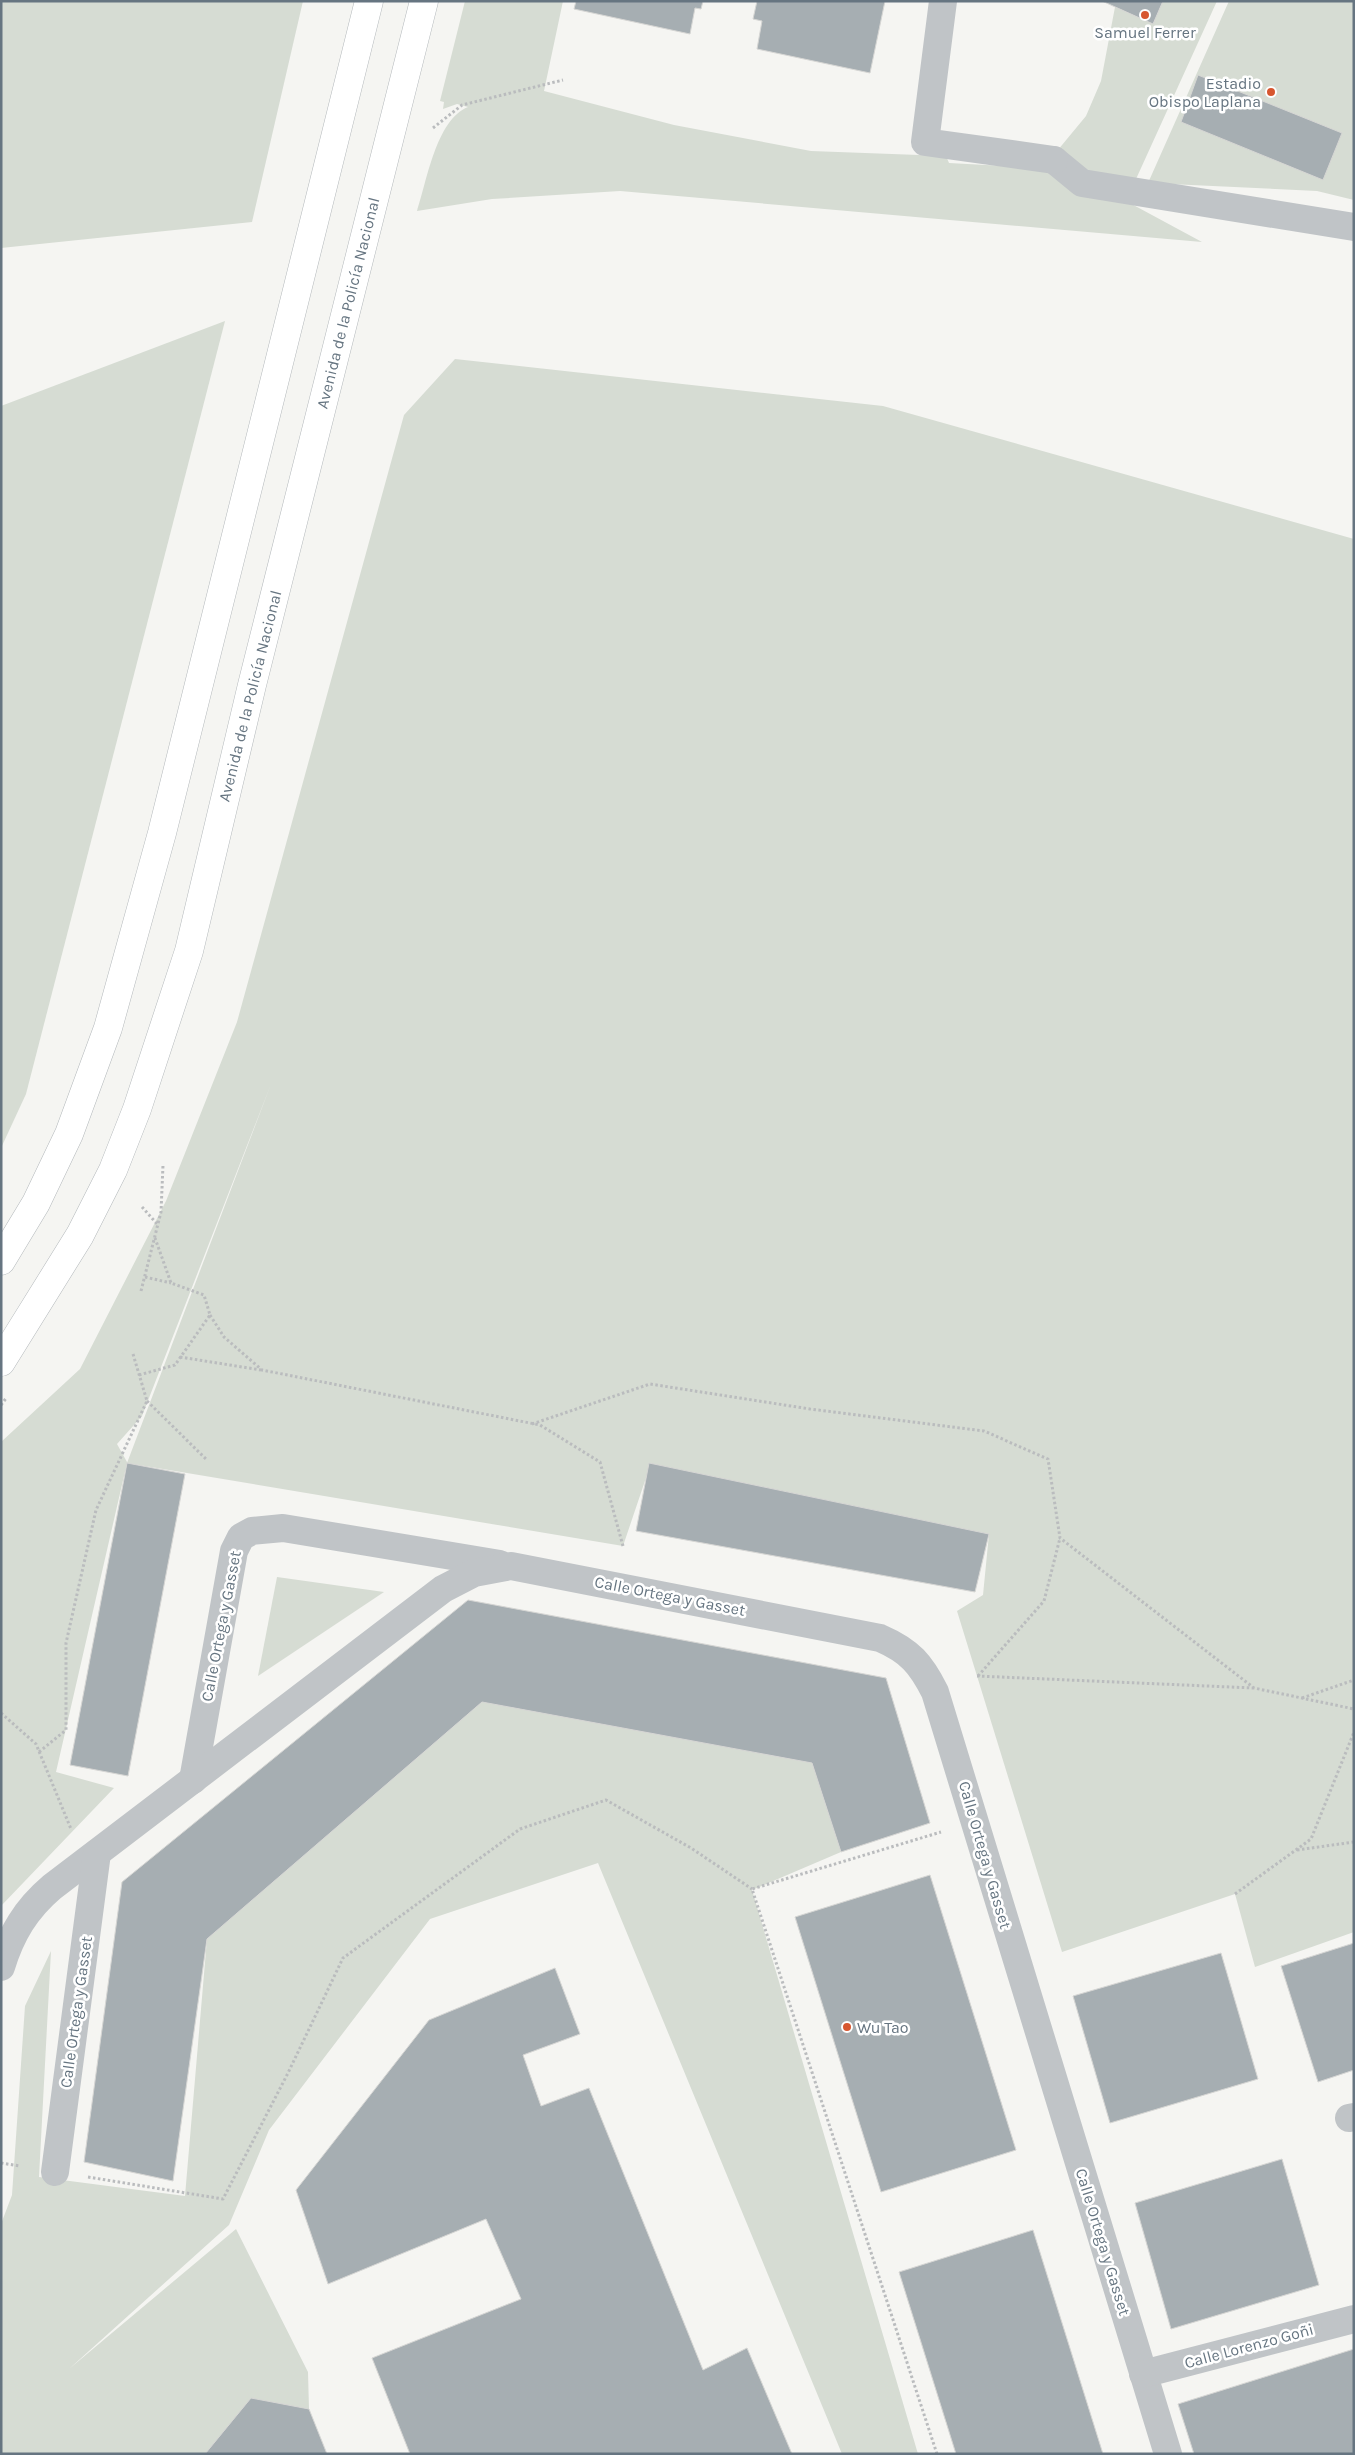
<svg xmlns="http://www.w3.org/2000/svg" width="1355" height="2455" font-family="Karla,sans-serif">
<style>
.green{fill:#d6dcd3;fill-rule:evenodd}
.building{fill:#a6aeb2;stroke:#d6d6d4}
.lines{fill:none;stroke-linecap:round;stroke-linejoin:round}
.secondary-casing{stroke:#b3b8bb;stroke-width:29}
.path{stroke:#babcbe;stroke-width:3;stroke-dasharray:2.5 2.5;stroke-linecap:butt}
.pedestrian{stroke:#c0c4c7;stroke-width:28}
.minor{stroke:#c0c4c7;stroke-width:28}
.secondary{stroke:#fff;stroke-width:28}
.poi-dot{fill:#d7562f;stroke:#fff;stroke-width:2}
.labels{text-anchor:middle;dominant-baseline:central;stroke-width:5;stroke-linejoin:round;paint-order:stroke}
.poi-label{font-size:16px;fill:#667581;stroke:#fff}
.street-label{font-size:16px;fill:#667581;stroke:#fff}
</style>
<rect width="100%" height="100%" fill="#f5f5f2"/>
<g class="green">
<path d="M 1,1 L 303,1 L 252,222 L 1,248 Z"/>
<path d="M 465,1 L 563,1 L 544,91 L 674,125 L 811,151 L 946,156 L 949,163 L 1043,168 L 1086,116 L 1101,81 L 1115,7 L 1153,24 L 1163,1 L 1217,1 L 1126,201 L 1202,242 L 620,191 L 492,199 L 417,211 C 427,181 436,120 468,107 L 457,104 L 443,109 L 444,102 L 440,101 Z"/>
<path d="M 1229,1 L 1354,1 L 1354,200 L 1317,191 L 1148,183 Z"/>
<path d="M 225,321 L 26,1094 L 1,1148 L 1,406 Z"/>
<path d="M 455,359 L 883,406 L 1354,539 L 1354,1932 L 1255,1967 L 1235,1894 L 1062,1952 L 957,1611 L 983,1595 L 989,1534 L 648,1472 L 623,1546 L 127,1463 L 56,1772 L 114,1788 L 1,1906 L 1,1442 L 80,1369 L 166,1201 L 237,1022 L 404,415 ZM 271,1084 L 127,1463 L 127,1462 L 117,1444 L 142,1416 Z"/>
<path d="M 277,1577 L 384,1592 L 258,1676 Z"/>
<path d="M 482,1702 L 812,1763 L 841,1852 L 752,1890 L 918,2454 L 842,2454 L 598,1863 L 430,1919 L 269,2130 L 229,2225 L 69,2369 L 236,2229 L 308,2372 L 309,2409 L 251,2398 L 205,2454 L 1,2454 L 1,2224 L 12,2195 L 25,2006 L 51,1951 L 39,2177 L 185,2196 L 207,1939 Z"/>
</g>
<g class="building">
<path d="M 576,1 L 703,1 L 701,9 L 695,8 L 690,34 L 574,9 Z"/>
<path d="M 757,1 L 885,1 L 870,73 L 757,49 L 762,21 L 753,19 Z"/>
<path d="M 1102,1 L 1163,1 L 1153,24 Z"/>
<path d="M 1198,75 L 1342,133 L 1323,180 L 1181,122 Z"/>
<path d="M 127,1463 L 185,1474 L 128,1776 L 70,1765 Z"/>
<path d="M 649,1463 L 989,1534 L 975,1592 L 636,1531 Z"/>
<path d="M 468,1600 L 886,1678 L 930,1823 L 841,1852 L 812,1763 L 482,1702 L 207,1939 L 173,2181 L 84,2162 L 122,1882 Z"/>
<path d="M 930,1875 L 1016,2150 L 881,2192 L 795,1917 Z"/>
<path d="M 1354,1943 L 1354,2070 L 1318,2082 L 1281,1966 Z"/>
<path d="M 1221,1953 L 1258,2079 L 1110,2123 L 1073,1996 Z"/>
<path d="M 555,1968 L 580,2034 L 523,2055 L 541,2106 L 589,2088 L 703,2370 L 747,2348 L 792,2454 L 410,2454 L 372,2358 L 521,2299 L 486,2219 L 328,2284 L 296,2190 L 429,2020 Z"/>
<path d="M 1282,2159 L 1319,2285 L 1171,2329 L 1135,2203 Z"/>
<path d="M 1033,2230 L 1103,2454 L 956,2454 L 899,2272 Z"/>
<path d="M 1354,2349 L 1354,2454 L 1194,2454 L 1178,2404 Z"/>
<path d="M 251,2398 L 309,2409 L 327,2454 L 205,2454 Z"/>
</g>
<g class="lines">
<defs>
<g id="secondary">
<path d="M 1,1261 L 36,1203 L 69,1134 L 108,1028 L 162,833 L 369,1"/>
<path d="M 1,1362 L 80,1235 L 113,1170 L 137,1109 L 189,951 L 252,685 L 424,1"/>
</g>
</defs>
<use href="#secondary" class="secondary-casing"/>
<g class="path">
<path d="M 433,128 L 462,105 L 563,80"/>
<path d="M 142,1207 L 158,1225"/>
<path d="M 145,1277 L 171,1283"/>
<path d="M 141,1291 L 161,1212 L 163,1165"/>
<path d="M 210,1315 L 224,1337 L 262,1370 L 540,1425 L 600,1462 L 623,1546"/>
<path d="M 180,1357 L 261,1370"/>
<path d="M 139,1375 L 175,1365 L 210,1315 L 204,1295 L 171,1283 L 155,1238"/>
<path d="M 147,1401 L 206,1459"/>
<path d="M 1,1405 L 7,1397"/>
<path d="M 532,1424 L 650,1384 L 810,1409 L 984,1431 L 1048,1459 L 1060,1538 L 1254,1688 L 1354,1709"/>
<path d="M 977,1676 L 1253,1688"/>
<path d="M 978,1676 L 1044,1601 L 1060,1538"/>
<path d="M 1302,1698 L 1354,1680"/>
<path d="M 1,1713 L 36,1744 L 71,1829"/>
<path d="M 39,1752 L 66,1730 L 66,1643 L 96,1510 L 147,1401 L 133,1354"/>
<path d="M 1297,1850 L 1354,1842"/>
<path d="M 1235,1894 L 1311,1839 L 1354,1732"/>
<path d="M 1,2163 L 20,2166"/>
<path d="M 88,2177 L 223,2199 L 288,2073 L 343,1958 L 520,1829 L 606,1800 L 691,1848 L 752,1889"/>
<path d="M 937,2454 L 752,1889 L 941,1832"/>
</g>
<path class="pedestrian" d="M 1054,160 L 1082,183 L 1354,227"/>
<g class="minor">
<path d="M 943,1 L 925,142 L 1054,160"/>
<path d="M 193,1780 L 234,1551 L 241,1537 L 252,1531 L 283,1528 L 500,1564"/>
<path d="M 1,1967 C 11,1934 26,1909 52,1887 L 443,1589 L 474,1573 L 511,1566 L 880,1638 C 910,1651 921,1664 935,1692 L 1168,2454"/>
<path d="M 1349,2118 L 1354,2117"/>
<path d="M 55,2172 L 97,1853"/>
<path d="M 1143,2374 L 1354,2319"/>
</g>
<use href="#secondary" class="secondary"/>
</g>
<g class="poi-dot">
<circle cx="1145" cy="15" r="5"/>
<circle cx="1271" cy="92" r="5"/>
<circle cx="847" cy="2027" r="5"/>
</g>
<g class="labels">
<g class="poi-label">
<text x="1145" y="32">Samuel Ferrer</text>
<text x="1261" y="83" text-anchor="end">Estadio<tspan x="1261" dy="18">Obispo Laplana</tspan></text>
<text x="857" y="2027" text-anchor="start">Wu Tao</text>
</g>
<g class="street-label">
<text transform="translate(348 303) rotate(-76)">Avenida de la Policía Nacional</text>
<text transform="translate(250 696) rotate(-76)">Avenida de la Policía Nacional</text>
<text transform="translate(670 1596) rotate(11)">Calle Ortega y Gasset</text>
<text transform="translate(221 1626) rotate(-79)">Calle Ortega y Gasset</text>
<text transform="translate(985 1855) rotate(74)">Calle Ortega y Gasset</text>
<text transform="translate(76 2012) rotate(-82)">Calle Ortega y Gasset</text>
<text transform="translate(1103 2242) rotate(73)">Calle Ortega y Gasset</text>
<text transform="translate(1249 2346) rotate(-15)">Calle Lorenzo Goñi</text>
</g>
</g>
<rect width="1355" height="2455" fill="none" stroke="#667581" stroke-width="5"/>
</svg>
